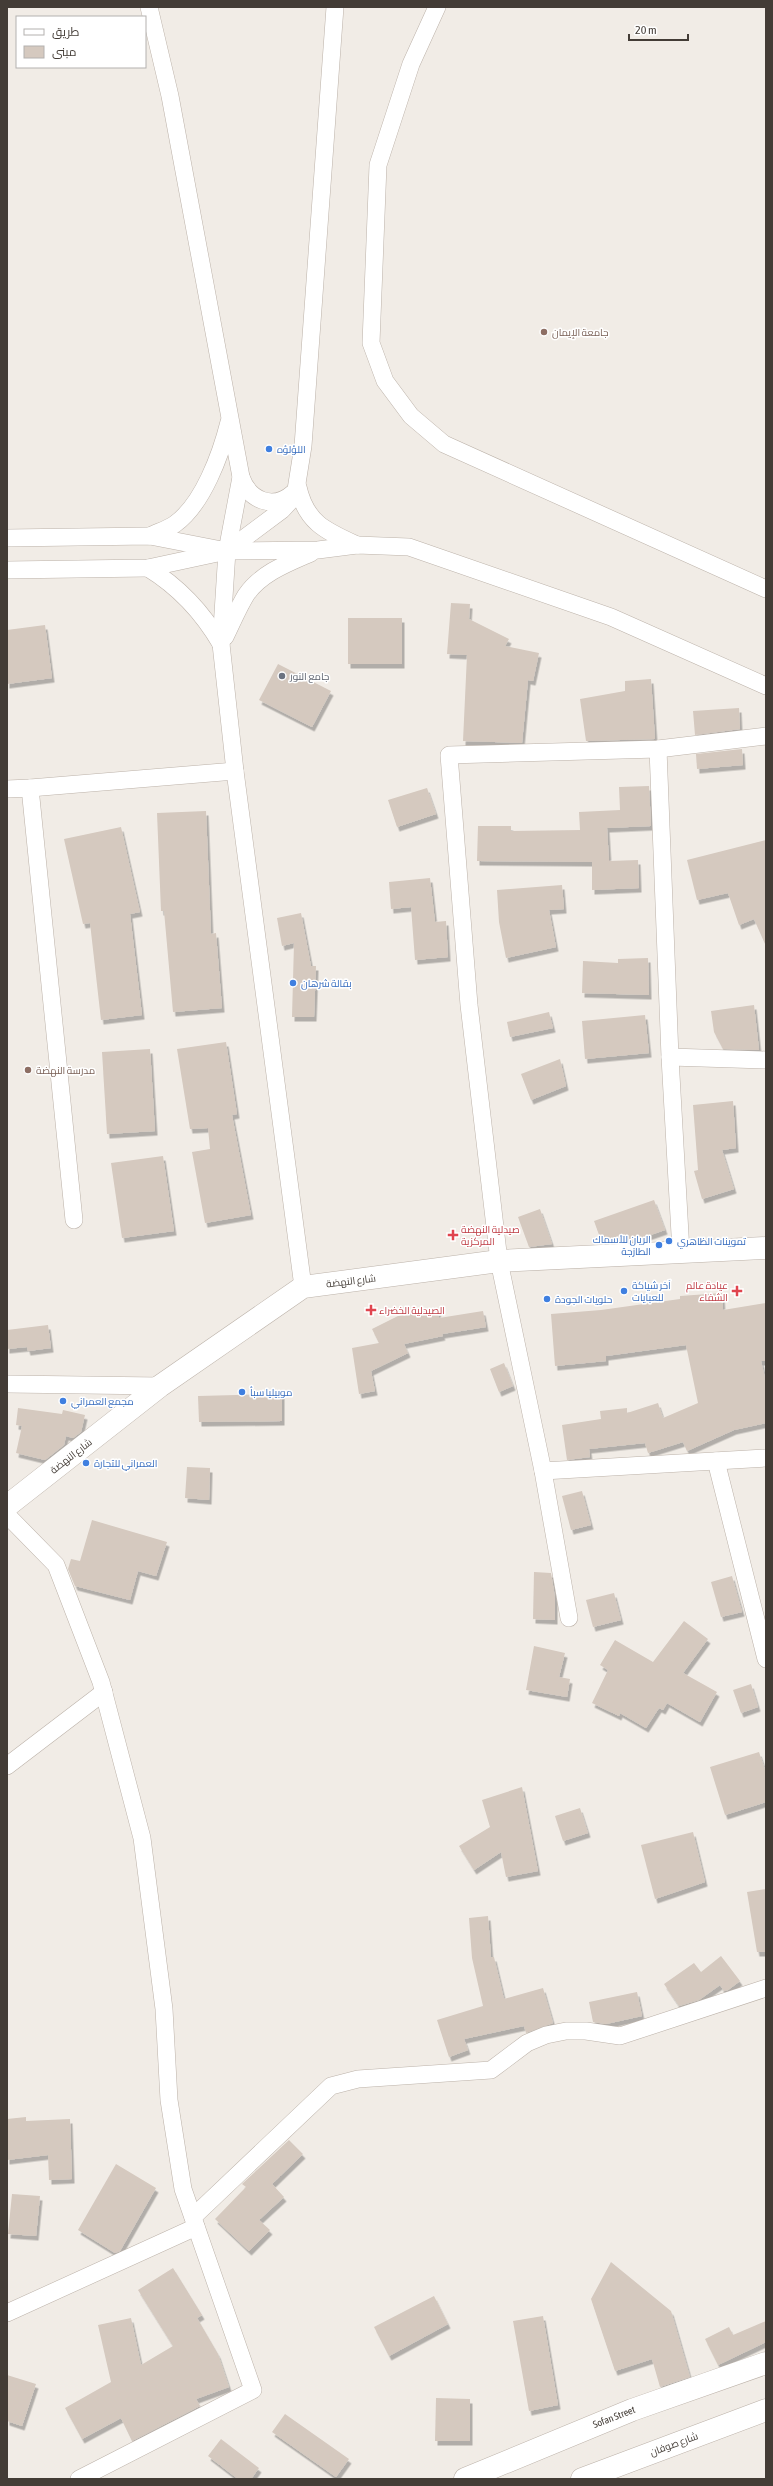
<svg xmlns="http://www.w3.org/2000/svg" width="773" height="2486" font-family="'Asap Condensed',Cairo,sans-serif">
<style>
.building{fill:#d5c9bf;filter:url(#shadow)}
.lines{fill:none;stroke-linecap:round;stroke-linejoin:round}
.minor-casing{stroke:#bcb2a9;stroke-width:18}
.tertiary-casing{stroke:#bcb2a9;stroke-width:23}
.minor{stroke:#fff;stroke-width:17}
.tertiary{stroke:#fff;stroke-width:22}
.education-dot{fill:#8d6e63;stroke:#fff;stroke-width:1.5}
.shop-dot{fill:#3f7fe0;stroke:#fff;stroke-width:1.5}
.worship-dot{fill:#6b7280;stroke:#fff;stroke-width:1.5}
.health-dot{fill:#e0444e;stroke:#fff;stroke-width:1.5}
.labels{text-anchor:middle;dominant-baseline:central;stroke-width:3;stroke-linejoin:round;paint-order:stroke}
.education-label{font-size:10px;fill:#785e54;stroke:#fff;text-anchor:start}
.shop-label{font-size:10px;fill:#366cbe;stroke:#fff;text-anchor:start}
.worship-label{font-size:10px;fill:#5b616d;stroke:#fff;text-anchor:start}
.health-label{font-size:10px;fill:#be3a42;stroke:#fff;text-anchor:start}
.street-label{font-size:10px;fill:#433c36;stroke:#fff}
</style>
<defs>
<filter id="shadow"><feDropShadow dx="2.5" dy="4.5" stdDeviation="0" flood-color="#0004"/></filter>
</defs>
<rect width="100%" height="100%" fill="#f1ece6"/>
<g class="building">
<path d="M 451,603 L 470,604 L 469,619 L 509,639 L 505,646 L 539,653 L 533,681 L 528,680 L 522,743 L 463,741 L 467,655 L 447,654 Z"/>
<rect x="348" y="618" width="54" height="46"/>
<path d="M 45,625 L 52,678 L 7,684 L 7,630 Z"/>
<path d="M 278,664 L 331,691 L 312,727 L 259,700 Z"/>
<path d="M 651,679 L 655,739 L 586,741 L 580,699 L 625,691 L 625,681 Z"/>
<path d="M 739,708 L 740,729 L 695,735 L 693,711 Z"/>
<path d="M 742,749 L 743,765 L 697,769 L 696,754 Z"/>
<path d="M 649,786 L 651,826 L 607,828 L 609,861 L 638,860 L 639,888 L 592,890 L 592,862 L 477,861 L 478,826 L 511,826 L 511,831 L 580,830 L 579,812 L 620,810 L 619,787 Z"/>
<path d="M 427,788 L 436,814 L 397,827 L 388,800 Z"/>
<path d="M 206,811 L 211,934 L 216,933 L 222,1008 L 173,1012 L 164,911 L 161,911 L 157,813 Z"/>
<path d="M 121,827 L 140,912 L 130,914 L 142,1015 L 101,1020 L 90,923 L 83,924 L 64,839 Z"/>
<path d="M 766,840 L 766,946 L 754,919 L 739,925 L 728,893 L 697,900 L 687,860 Z"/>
<path d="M 430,878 L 435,922 L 446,921 L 448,957 L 415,960 L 411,907 L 391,909 L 389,882 Z"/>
<path d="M 562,885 L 564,909 L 549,910 L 556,947 L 506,958 L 499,922 L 497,890 Z"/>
<path d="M 301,913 L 311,966 L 316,966 L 314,1017 L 292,1017 L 294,943 L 282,946 L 277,918 Z"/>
<path d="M 648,958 L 649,995 L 582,993 L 583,961 L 618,963 L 618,959 Z"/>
<path d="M 754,1005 L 759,1050 L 723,1049 L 714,1032 L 711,1011 Z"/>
<path d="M 549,1012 L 553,1028 L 510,1037 L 507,1022 Z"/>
<path d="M 645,1015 L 649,1053 L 585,1059 L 582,1021 Z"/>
<path d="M 226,1042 L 237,1114 L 232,1115 L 251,1215 L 205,1223 L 192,1152 L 210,1149 L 208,1128 L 190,1129 L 177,1049 Z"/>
<path d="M 150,1049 L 155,1131 L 107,1134 L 102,1052 Z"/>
<path d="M 560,1059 L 566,1086 L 531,1100 L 521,1074 Z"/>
<path d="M 733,1101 L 736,1148 L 722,1150 L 734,1189 L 702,1199 L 694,1171 L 698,1170 L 693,1105 Z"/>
<path d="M 163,1156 L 174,1231 L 122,1238 L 111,1163 Z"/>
<path d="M 654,1200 L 665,1230 L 630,1242 L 602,1243 L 594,1221 Z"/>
<path d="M 540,1209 L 552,1244 L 529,1247 L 518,1217 Z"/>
<path d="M 722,1293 L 723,1310 L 766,1303 L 766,1361 L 761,1361 L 766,1382 L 766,1423 L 734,1430 L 687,1451 L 683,1442 L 648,1453 L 645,1443 L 589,1449 L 590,1457 L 567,1460 L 562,1425 L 601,1419 L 600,1411 L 627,1408 L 627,1413 L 658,1403 L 663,1418 L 698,1403 L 686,1345 L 606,1356 L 606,1361 L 555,1366 L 551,1314 L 601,1310 L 680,1299 L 680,1296 Z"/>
<path d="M 438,1308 L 439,1318 L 483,1311 L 486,1327 L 442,1334 L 443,1336 L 404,1344 L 408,1353 L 371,1371 L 375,1391 L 359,1394 L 352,1348 L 379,1343 L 372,1329 L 398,1316 Z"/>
<path d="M 48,1325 L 51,1348 L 28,1351 L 27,1347 L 7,1349 L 7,1330 Z"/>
<path d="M 504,1363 L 513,1386 L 499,1392 L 490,1369 Z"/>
<path d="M 282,1394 L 282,1421 L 199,1422 L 198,1396 Z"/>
<path d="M 18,1408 L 62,1414 L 63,1410 L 85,1415 L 81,1432 L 73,1438 L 66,1436 L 64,1445 L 45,1460 L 16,1453 L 22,1426 L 16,1425 Z"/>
<path d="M 187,1467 L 210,1468 L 209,1500 L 185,1498 Z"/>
<path d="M 582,1491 L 591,1525 L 571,1530 L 562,1496 Z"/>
<path d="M 92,1520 L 167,1542 L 156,1576 L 138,1571 L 130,1600 L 75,1586 L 68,1569 L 71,1559 L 80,1561 Z"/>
<path d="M 534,1572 L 551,1573 L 555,1598 L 555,1620 L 533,1619 Z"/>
<path d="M 732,1576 L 742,1612 L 721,1617 L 711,1582 Z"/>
<path d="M 614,1593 L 621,1620 L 593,1627 L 586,1600 Z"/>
<path d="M 684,1621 L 708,1639 L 683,1673 L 717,1692 L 700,1722 L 667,1703 L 663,1710 L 659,1708 L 646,1728 L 620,1713 L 619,1716 L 592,1703 L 608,1670 L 600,1665 L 615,1640 L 653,1662 Z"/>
<path d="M 534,1646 L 565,1653 L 559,1677 L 570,1679 L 567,1697 L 526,1690 Z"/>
<path d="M 751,1684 L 758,1707 L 741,1713 L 733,1690 Z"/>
<path d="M 759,1752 L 766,1773 L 766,1802 L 725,1815 L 710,1767 Z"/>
<path d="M 522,1787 L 538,1871 L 506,1877 L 501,1852 L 474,1870 L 459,1846 L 490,1827 L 482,1800 Z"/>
<path d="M 580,1808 L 588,1833 L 563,1841 L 555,1816 Z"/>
<path d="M 693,1832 L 705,1882 L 655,1899 L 641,1845 Z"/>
<path d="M 766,1889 L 766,1952 L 757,1952 L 747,1892 Z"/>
<path d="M 488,1916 L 491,1957 L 494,1957 L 504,1999 L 543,1988 L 553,2023 L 526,2033 L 524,2026 L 464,2039 L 468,2050 L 449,2057 L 437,2020 L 483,2006 L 472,1958 L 469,1918 Z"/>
<path d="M 721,1956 L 740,1981 L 728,1990 L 724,1991 L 720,1985 L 699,2000 L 679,2006 L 664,1984 L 694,1963 L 701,1972 Z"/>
<path d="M 637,1992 L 642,2016 L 606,2024 L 593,2022 L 589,2002 Z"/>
<path d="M 26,2117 L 26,2121 L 70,2119 L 72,2179 L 49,2180 L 48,2155 L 7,2160 L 7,2119 Z"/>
<path d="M 289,2140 L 303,2154 L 272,2184 L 284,2197 L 259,2220 L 270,2230 L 249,2251 L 215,2219 L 246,2187 L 242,2184 Z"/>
<path d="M 116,2164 L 156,2188 L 120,2251 L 115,2253 L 78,2230 Z"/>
<path d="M 12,2194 L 40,2196 L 36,2236 L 8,2234 Z"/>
<path d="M 611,2262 L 671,2311 L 690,2377 L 660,2387 L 652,2359 L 615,2371 L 591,2299 Z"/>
<path d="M 173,2268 L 202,2315 L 197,2318 L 218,2354 L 229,2387 L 196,2399 L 200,2406 L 132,2441 L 121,2418 L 82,2439 L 65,2408 L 111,2382 L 98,2325 L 131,2318 L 141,2365 L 173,2346 L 138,2290 Z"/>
<path d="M 434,2296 L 448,2324 L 389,2356 L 374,2327 Z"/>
<path d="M 543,2316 L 558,2405 L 529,2411 L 513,2321 Z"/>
<path d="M 766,2321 L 766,2342 L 718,2365 L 705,2339 L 729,2327 L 733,2335 Z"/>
<path d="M 7,2375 L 36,2384 L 22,2426 L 7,2421 Z"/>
<path d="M 436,2398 L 470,2399 L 470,2441 L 435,2441 Z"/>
<path d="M 285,2414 L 349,2459 L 336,2477 L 272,2432 Z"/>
<path d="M 221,2439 L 259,2468 L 251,2479 L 238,2479 L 208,2456 Z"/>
</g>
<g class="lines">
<defs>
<g id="minor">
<path d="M 149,7 L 170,96 L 241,477 L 227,551 L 221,644 L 235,771 L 303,1287"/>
<path d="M 437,7 L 411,64 L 378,165 L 371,343 L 385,381 L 411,416 L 444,444 L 766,589"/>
<path d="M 241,477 C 249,500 273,511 293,493"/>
<path d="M 298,487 C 306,523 326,531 357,545"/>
<path d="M 150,536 C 158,532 168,529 175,524 C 203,504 221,454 229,422"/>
<path d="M 7,538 L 150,536 L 227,551 L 318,550 L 357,545 L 409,547 L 611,617 L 766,686"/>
<path d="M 148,568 C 179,587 203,613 221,644"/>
<path d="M 7,570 L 148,568 L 227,551 L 282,510 L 295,496 L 303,446 L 335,7"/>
<path d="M 225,637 C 232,623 238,608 246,595 C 261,573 288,563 311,553"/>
<path d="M 658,749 L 670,1057 L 681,1252"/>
<path d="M 30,788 L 235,771"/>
<path d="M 7,789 L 30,788 L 74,1220"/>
<path d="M 670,1057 L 766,1060"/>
<path d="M 7,1384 L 160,1386"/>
<path d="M 716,1461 L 766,1659"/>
<path d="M 543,1471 L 766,1458"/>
<path d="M 7,1515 L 56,1565 L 101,1682 L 142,1838 L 164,2009 L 169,2100 L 183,2189 L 253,2390 L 79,2479"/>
<path d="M 569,1618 L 543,1471 L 499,1261 L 469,1005 L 449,755 L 658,749 L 766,736"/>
<path d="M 7,1766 L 104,1692"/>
<path d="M 193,2217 L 331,2086 L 358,2079 L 491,2070 L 527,2043 L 546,2035 L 566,2031 L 586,2031 L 620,2036 L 766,1988"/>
<path d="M 7,2313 L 196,2227"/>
</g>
<g id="tertiary">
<path d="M 7,1506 L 160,1386 L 303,1287 L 499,1261 L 766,1248"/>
<path d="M 465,2479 L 632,2410 L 766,2363"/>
<path d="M 582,2479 L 766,2410"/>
</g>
</defs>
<use href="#minor" class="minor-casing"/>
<use href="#tertiary" class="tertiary-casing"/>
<use href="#minor" class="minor"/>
<use href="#tertiary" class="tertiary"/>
</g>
<g class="education-dot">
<circle cx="544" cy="332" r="4"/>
<circle cx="28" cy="1070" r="4"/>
</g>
<g class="shop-dot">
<circle cx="269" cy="449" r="4"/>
<circle cx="293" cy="983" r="4"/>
<circle cx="669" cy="1241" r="4"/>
<circle cx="659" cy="1245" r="4"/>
<circle cx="624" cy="1291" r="4"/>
<circle cx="547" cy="1299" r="4"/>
<circle cx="242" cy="1392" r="4"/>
<circle cx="63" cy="1401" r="4"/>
<circle cx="86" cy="1463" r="4"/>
</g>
<circle class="worship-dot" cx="282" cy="676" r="4"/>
<g class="health-dot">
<path d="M451 1229h4v4h4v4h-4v4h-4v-4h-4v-4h4z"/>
<path d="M735 1285h4v4h4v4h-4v4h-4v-4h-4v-4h4z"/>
<path d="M369 1304h4v4h4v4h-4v4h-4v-4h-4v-4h4z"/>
</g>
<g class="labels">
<g class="education-label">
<text x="552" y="332">جامعة الإيمان</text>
<text x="36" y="1070">مدرسة النهضة</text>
</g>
<g class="shop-label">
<text x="277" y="449">اللؤلؤه</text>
<text x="301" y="983">بقالة شرهان</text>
<text x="651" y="1239" text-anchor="end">الريان للأسماك<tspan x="651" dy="12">الطازجة</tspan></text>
<text x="677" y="1241">تموينات الظاهري</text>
<text x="632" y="1285">آخر شياكة<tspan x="632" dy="12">للعبايات</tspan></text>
<text x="555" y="1299">حلويات الجودة</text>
<text x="250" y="1392">موبيليا سبأ</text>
<text x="71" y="1401">مجمع العمراني</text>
<text x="94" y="1463">العمراني للتجارة</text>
</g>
<g class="worship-label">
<text x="290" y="676">جامع النور</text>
</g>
<g class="health-label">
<text x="461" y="1229">صيدلية النهضة<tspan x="461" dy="12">المركزية</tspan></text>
<text x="728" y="1285" text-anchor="end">عيادة عالم<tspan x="728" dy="12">الشفاء</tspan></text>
<text x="379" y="1310">الصيدلية الخضراء</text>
</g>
<g class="street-label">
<text transform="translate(351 1281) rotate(-7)">شارع النهضة</text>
<text transform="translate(71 1456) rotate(-38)">شارع النهضة</text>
<text transform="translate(614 2417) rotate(-21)">Sofan Street</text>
<text transform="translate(674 2444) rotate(-20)">شارع صوفان</text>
</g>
</g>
<rect width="773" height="2486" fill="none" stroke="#433c36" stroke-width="16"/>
<rect x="16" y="16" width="130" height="52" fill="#ffffff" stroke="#b4b1af"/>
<rect x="24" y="29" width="20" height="6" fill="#ffffff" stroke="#b4b1af"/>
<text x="52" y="36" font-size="12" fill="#433c36">طريق</text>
<rect x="24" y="46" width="20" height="12" fill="#d5c9bf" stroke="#b4b1af"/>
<text x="52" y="56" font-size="12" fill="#433c36">مبنى</text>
<path d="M629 34v6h59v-6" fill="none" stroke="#433c36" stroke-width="2"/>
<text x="635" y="34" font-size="12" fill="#433c36" stroke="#ffffff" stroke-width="3" paint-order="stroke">20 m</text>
</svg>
